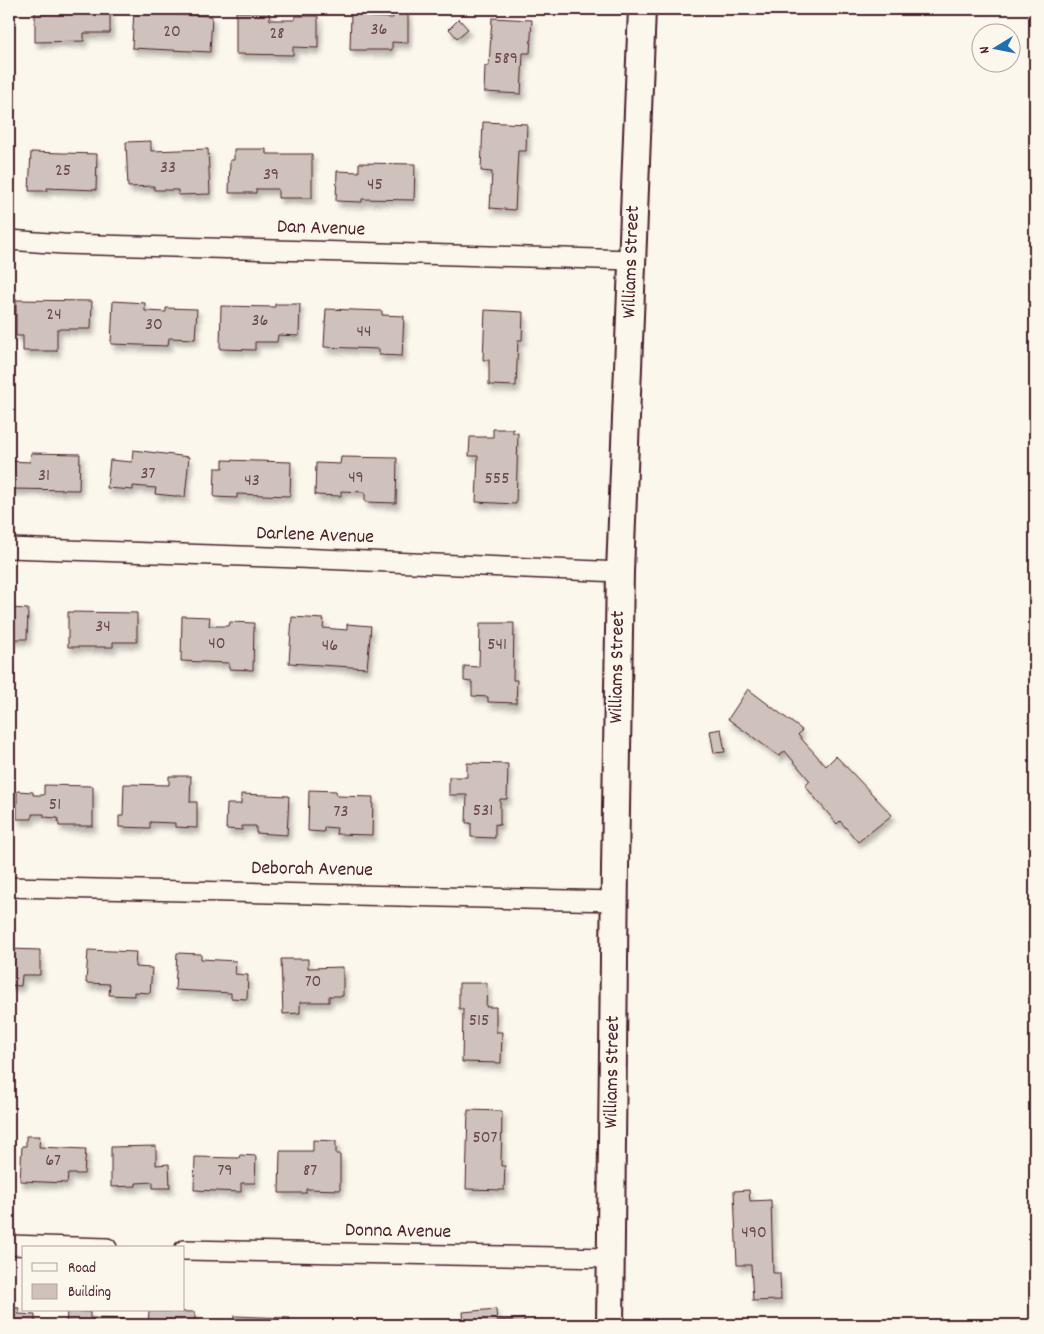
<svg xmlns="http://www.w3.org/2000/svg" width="1044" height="1334" font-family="Dekko,sans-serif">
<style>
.building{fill:#cfc2bc;stroke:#4a1f2b;filter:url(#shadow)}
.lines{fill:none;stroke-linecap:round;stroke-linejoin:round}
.street-casing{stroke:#4a1f2b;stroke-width:22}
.secondary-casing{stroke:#4a1f2b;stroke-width:30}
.street{stroke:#fbf7ec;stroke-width:19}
.secondary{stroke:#fbf7ec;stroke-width:26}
.labels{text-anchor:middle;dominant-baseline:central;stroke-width:4;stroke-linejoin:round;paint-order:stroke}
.number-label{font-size:18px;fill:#6b484f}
.street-label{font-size:20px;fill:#4a1f2b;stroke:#fbf7ec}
</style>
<defs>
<filter id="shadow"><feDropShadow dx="3" dy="5.5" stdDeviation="2.5" flood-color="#0004"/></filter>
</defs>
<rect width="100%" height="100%" fill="#fbf7ec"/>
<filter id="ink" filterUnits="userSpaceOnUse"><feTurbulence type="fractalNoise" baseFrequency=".02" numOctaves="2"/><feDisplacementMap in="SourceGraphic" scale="10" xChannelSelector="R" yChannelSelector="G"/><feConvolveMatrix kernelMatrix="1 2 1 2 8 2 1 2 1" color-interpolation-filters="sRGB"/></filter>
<g filter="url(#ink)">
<g class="building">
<path d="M 35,9 L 110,9 L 110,33 L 84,33 L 84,41 L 35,42 Z"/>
<path d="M 134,9 L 162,9 L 162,14 L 212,16 L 210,52 L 132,48 Z"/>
<path d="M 236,12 L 269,12 L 270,20 L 295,20 L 295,16 L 318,16 L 318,48 L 293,47 L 293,55 L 236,54 Z"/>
<path d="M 393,12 L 408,12 L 408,43 L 392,42 L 392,50 L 350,50 L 351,13 L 370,13 L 370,17 L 393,18 Z"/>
<path d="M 492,18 L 532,20 L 530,53 L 523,53 L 521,94 L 484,92 L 485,66 L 489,66 Z"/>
<path d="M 459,19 L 468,29 L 457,38 L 449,29 Z"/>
<path d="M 483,122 L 527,124 L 526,151 L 518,151 L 515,210 L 490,208 L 492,172 L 481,171 Z"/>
<path d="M 151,141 L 151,151 L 208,149 L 210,194 L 178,195 L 178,190 L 154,190 L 154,186 L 128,187 L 126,142 Z"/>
<path d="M 234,149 L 266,149 L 266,154 L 312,154 L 312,198 L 278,198 L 278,189 L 256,189 L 256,193 L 229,193 L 230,160 L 234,160 Z"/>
<path d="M 31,152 L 97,154 L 96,190 L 47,188 L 47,191 L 29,191 Z"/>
<path d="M 359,163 L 415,164 L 414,200 L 362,199 L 362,202 L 336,201 L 337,171 L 359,172 Z"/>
<path d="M 16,300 L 92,301 L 91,329 L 57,329 L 57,351 L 23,351 L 23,336 L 16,336 Z"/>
<path d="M 113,301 L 145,303 L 145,311 L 166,312 L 166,308 L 197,309 L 195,339 L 169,338 L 168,346 L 111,344 Z"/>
<path d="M 275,304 L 300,304 L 299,336 L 278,335 L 277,342 L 255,342 L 255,350 L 220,349 L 221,306 L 275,307 Z"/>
<path d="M 326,309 L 382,311 L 382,315 L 404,316 L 402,356 L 379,355 L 379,349 L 324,347 Z"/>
<path d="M 485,310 L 523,312 L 522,340 L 518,340 L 516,386 L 489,385 L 489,360 L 483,360 Z"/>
<path d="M 493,429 L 513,429 L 513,433 L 518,433 L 516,504 L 476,502 L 478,456 L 469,456 L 470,437 L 493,437 Z"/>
<path d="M 133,450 L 189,457 L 185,497 L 155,494 L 156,488 L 133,486 L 133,490 L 107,488 L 110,460 L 132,462 Z"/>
<path d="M 31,453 L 80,454 L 79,490 L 9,489 L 9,461 L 30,462 Z"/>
<path d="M 341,457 L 397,458 L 396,503 L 365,502 L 365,492 L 341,491 L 341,496 L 315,495 L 316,463 L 340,464 Z"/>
<path d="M 223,460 L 291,462 L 290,496 L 237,494 L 237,498 L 214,497 L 215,468 L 223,468 Z"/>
<path d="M 9,608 L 28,609 L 27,639 L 9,639 Z"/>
<path d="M 68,612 L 137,613 L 137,642 L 113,642 L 113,647 L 68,647 Z"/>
<path d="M 182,616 L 210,617 L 209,626 L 229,626 L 230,622 L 254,623 L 253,670 L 229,669 L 229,663 L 181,661 Z"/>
<path d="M 292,617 L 324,619 L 323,628 L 347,630 L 347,624 L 371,626 L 367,668 L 289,663 Z"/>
<path d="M 480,623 L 514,623 L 513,680 L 517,680 L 516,703 L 488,702 L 488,697 L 472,696 L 472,682 L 464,681 L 464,666 L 479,667 Z"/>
<path d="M 748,689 L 802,730 L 798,735 L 826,766 L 836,756 L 892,815 L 858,842 L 840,821 L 837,824 L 805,786 L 810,781 L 785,751 L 779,756 L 728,719 Z"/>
<path d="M 721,729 L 725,752 L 714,753 L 710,731 Z"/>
<path d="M 467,763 L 508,764 L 507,799 L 500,799 L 500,825 L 495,824 L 495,838 L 471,837 L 471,823 L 466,823 L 467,795 L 449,795 L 449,777 L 467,777 Z"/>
<path d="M 169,776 L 191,776 L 190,802 L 197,802 L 197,828 L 175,827 L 175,823 L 150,822 L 150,828 L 119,827 L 119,816 L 123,816 L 124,784 L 169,785 Z"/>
<path d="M 44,785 L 93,786 L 93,826 L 59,826 L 58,818 L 44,817 L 44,814 L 32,814 L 32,819 L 17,819 L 17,791 L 33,792 L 33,795 L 44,795 Z"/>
<path d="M 309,790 L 336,791 L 337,796 L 373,797 L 372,835 L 336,834 L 337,828 L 324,827 L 324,832 L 308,831 Z"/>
<path d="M 241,794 L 289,796 L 287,835 L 256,833 L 256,826 L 242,826 L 242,830 L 226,829 L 227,804 L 241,804 Z"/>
<path d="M 9,949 L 40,950 L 40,975 L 22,975 L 21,986 L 9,985 Z"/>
<path d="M 88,950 L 136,952 L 135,967 L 152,968 L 150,993 L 134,992 L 134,996 L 109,995 L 110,984 L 86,983 Z"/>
<path d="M 177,953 L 201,954 L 201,959 L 236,961 L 235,974 L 248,975 L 247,999 L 231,998 L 231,993 L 175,990 Z"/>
<path d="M 281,959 L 308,959 L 308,968 L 343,967 L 343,996 L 329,996 L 329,1002 L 300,1002 L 300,1013 L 283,1014 Z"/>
<path d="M 459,983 L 487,983 L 486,1007 L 496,1007 L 496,1032 L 502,1032 L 501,1063 L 462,1062 L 463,1009 L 459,1009 Z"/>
<path d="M 468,1110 L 502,1111 L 501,1166 L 505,1166 L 504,1190 L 466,1189 Z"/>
<path d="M 26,1136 L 40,1136 L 39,1147 L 86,1149 L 84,1174 L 68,1174 L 67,1183 L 20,1181 L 22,1146 L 26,1146 Z"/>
<path d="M 313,1140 L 336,1141 L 336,1154 L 340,1154 L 340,1190 L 306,1189 L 306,1193 L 279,1193 L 280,1151 L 313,1151 Z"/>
<path d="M 156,1146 L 156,1165 L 169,1164 L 170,1188 L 153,1188 L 153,1182 L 136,1183 L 136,1186 L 111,1187 L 111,1147 Z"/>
<path d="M 240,1155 L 256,1156 L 255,1183 L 241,1183 L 241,1192 L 194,1190 L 195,1157 L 239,1158 Z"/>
<path d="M 749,1190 L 750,1201 L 771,1200 L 773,1273 L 780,1273 L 781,1300 L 753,1301 L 751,1265 L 737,1265 L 734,1191 Z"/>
<path d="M 9,1307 L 19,1308 L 18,1314 L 35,1315 L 35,1325 L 9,1325 Z"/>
<path d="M 496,1309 L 497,1321 L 524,1319 L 525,1325 L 464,1325 L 463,1312 Z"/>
<path d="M 67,1311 L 90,1312 L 90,1318 L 125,1319 L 125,1325 L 66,1325 Z"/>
<path d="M 149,1311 L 195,1312 L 195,1323 L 210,1324 L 210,1325 L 148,1325 Z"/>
<path d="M 234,1316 L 290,1318 L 289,1325 L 234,1325 Z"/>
</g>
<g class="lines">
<defs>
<g id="street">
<path d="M 9,240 L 63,244 L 633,260"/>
<path d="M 9,548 L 298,558 L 620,572"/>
<path d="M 9,887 L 615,901"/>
<path d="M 9,1245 L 107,1248"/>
<path d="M 184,1250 L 611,1258"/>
</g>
<path id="secondary" d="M 610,1325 L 615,868 L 620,572 L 642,9"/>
</defs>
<use href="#street" class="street-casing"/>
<use href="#secondary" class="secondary-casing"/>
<use href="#street" class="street"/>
<use href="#secondary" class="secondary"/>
</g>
</g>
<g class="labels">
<g class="number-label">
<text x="379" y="30">36</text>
<text x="172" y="32">20</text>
<text x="277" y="34">28</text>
<text x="506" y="59">589</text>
<text x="168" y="168">33</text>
<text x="63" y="171">25</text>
<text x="271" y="175">39</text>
<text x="375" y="185">45</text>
<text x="54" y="315">24</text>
<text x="260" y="321">36</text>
<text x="154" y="325">30</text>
<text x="364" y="332">44</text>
<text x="148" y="474">37</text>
<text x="44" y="476">31</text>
<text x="356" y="478">49</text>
<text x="497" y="479">555</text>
<text x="252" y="481">43</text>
<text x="103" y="627">34</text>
<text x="217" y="644">40</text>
<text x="497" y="645">541</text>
<text x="330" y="646">46</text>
<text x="55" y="805">51</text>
<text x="483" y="811">531</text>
<text x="341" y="812">73</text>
<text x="313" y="982">70</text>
<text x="479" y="1021">515</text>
<text x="485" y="1138">507</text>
<text x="53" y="1161">67</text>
<text x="225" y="1171">79</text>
<text x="310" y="1171">87</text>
<text x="754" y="1233">490</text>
</g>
<g class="street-label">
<text transform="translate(321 229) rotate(2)">Dan Avenue</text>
<text transform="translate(632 262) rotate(-88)">Williams Street</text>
<text transform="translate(315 536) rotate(2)">Darlene Avenue</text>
<text transform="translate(618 667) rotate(-89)">Williams Street</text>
<text transform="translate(312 870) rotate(1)">Deborah Avenue</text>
<text transform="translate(613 1072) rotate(-89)">Williams Street</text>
<text transform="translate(398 1232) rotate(1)">Donna Avenue</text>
</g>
</g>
<rect width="1044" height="1334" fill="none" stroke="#fbf7ec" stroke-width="30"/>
<rect x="15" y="15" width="1014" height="1304" fill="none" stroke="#4a1f2b" stroke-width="2" filter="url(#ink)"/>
<rect x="22" y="1246" width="162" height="65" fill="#fbf7ec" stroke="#b4a19f"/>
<rect x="32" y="1263" width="25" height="8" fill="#fbf7ec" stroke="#b4a19f"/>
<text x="68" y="1272" font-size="15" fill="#4a1f2b">Road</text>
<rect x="32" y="1284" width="25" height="15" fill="#cfc2bc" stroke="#b4a19f"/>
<text x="68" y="1296" font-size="15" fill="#4a1f2b">Building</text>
<g transform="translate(996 48) rotate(260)"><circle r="24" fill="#fbf7ec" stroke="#b4a19f"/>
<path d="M0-4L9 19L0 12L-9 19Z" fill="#1f6fb2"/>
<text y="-8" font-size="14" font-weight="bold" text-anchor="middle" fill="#4a1f2b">N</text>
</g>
</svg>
